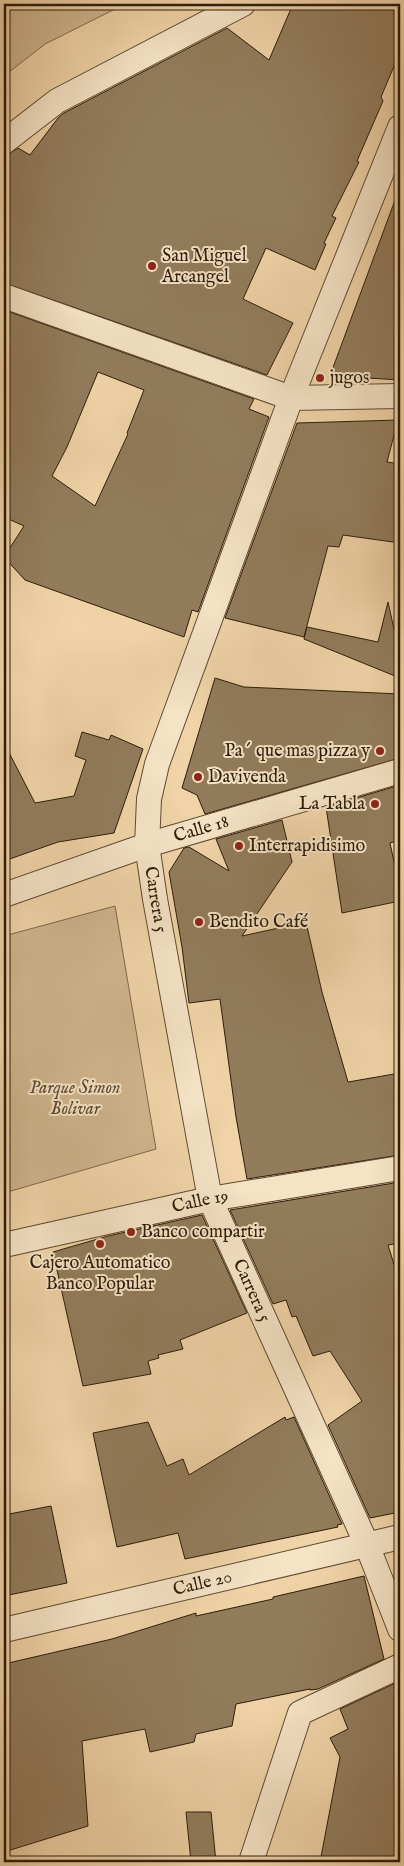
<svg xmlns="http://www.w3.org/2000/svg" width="404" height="1866" font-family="'IM FELL English',serif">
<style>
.green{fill:#cfb58d;stroke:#7e684c}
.building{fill:#927c5c;stroke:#2d1c0a;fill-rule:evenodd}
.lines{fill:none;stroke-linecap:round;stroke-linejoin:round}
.street-casing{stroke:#5e4a32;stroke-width:26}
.street{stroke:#f5e3c6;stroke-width:24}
.poi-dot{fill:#8f2418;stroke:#f5e3c6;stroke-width:2}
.labels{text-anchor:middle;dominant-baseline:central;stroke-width:4;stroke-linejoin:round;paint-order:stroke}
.poi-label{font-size:18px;fill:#2d1c0a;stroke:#f5e3c6;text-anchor:start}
.street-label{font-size:18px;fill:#2d1c0a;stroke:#f5e3c6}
.park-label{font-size:18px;font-style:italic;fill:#5e4a31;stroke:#f5e3c6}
</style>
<rect width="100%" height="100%" fill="#f0d4a8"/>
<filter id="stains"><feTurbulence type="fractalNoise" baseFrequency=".004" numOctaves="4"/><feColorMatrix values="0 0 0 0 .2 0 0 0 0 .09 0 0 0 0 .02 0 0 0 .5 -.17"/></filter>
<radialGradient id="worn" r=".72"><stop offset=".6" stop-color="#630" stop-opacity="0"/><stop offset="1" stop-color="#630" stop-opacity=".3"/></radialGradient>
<g class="green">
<path d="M 4,4 L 125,4 L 45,44 L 4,76 Z"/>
<path d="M 115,906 L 156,1149 L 4,1193 L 4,936 Z"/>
</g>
<g class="building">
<path d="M 293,4 L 400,4 L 400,52 L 381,97 L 383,101 L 357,161 L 359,162 L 332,216 L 336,218 L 324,243 L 326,244 L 315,270 L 266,248 L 243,299 L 293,323 L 267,375 L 4,283 L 4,157 L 18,148 L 30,155 L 58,118 L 64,113 L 227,28 L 269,60 Z"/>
<path d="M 398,192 L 400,192 L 400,380 L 351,377 L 331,373 Z"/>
<path d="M 4,310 L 254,399 L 249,409 L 269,417 L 198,612 L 192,610 L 184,637 L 25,580 L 4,557 L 24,526 L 4,517 ZM 98,372 L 144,390 L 127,433 L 128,434 L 95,506 L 52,476 L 67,447 Z"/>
<path d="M 398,420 L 387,462 L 400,464 L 400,543 L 343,535 L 339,547 L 328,546 L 304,637 L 225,618 L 297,423 Z"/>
<path d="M 388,602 L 400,656 L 400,678 L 304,639 L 307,627 L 378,642 Z"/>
<path d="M 215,678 L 244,687 L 400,694 L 400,758 L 205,814 L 197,795 L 182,788 Z"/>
<path d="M 82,732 L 109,740 L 111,735 L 143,749 L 114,833 L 58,842 L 4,861 L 4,743 L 35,803 L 74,796 L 86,760 L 75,756 Z"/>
<path d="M 400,785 L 400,840 L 390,843 L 400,890 L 400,901 L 342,913 L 326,807 Z"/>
<path d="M 282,820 L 292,862 L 242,936 L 306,922 L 322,992 L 348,1082 L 400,1073 L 400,1155 L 247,1179 L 236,1117 L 220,999 L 189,1003 L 182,947 L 169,872 L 184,848 L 189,847 L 229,871 L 216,839 Z"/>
<path d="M 400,1182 L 400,1243 L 388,1245 L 400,1284 L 400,1512 L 370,1518 L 328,1425 L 362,1401 L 330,1351 L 313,1356 L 296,1316 L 292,1317 L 286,1300 L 273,1304 L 230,1210 Z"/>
<path d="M 202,1215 L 247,1313 L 180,1340 L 183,1349 L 158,1355 L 159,1358 L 148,1361 L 151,1374 L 83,1386 L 53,1252 L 108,1236 Z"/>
<path d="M 285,1417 L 286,1420 L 294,1417 L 342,1524 L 337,1525 L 338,1527 L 185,1559 L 178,1533 L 117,1547 L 93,1433 L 148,1422 L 167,1466 L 183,1459 L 189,1475 Z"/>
<path d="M 51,1506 L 67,1583 L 4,1596 L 4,1515 Z"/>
<path d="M 364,1576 L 384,1659 L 318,1689 L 310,1690 L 310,1689 L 236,1704 L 232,1726 L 196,1734 L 194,1742 L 150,1752 L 145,1729 L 82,1741 L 88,1826 L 4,1852 L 4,1664 L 112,1639 L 196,1613 L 196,1616 L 273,1599 L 273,1597 Z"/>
<path d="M 400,1681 L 400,1862 L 320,1862 L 340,1757 L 330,1738 L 348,1729 L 340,1709 Z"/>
<path d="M 186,1812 L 211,1812 L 216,1862 L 191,1862 Z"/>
</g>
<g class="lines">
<defs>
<g id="street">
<path id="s1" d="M 400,127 L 291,398 L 157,764 L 149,799 L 147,845 L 155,899 L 210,1199 L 367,1545 L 400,1629"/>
<path d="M 4,142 L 57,101 L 243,4"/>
<path d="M 4,296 L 291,398 L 400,396"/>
<path id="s2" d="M 4,895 L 147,845 L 400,771"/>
<path id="s3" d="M 4,1245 L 210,1199 L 400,1168"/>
<path id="s4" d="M 4,1630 L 400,1537"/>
<path d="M 251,1862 L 300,1713 L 400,1666"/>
</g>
</defs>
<use href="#street" class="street-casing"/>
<use href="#street" class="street"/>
</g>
<g class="poi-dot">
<circle cx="152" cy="266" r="5"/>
<circle cx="320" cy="378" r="5"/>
<circle cx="380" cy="751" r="5"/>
<circle cx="198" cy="777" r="5"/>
<circle cx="375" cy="804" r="5"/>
<circle cx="239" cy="846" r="5"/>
<circle cx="199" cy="922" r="5"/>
<circle cx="131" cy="1232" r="5"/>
<circle cx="100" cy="1244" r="5"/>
</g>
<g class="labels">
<g class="poi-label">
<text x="162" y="256">San Miguel<tspan x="162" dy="21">Arcangel</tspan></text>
<text x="330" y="378">jugos</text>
<text x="370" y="751" text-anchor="end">Pa´ que mas pizza y</text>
<text x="208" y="777">Davivenda</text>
<text x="365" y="804" text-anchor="end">La Tabla</text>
<text x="249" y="846">Interrapidisimo</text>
<text x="209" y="922">Bendito Café</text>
<text x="141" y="1232">Banco compartir</text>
<text x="100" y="1263" text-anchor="middle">Cajero Automatico<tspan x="100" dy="21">Banco Popular</tspan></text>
</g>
<g class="street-label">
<text stroke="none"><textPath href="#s2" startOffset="208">Calle 18</textPath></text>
<text stroke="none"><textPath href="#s1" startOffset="819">Carrera 5</textPath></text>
<text stroke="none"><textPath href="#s3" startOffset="201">Calle 19</textPath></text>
<text stroke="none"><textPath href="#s1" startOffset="1224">Carrera 5</textPath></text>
<text stroke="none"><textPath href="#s4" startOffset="204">Calle 20</textPath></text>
</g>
<g class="park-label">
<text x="75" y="1088">Parque Simon<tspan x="75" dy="21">Bolivar</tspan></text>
</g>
</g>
<rect width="404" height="1866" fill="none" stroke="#f0d4a8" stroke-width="20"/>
<rect x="5" y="5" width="394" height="1856" fill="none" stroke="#2d1c0a" stroke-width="2.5"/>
<rect x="10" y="10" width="384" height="1846" fill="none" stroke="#2d1c0a"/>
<rect width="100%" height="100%" filter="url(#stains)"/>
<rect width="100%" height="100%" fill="url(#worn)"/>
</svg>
